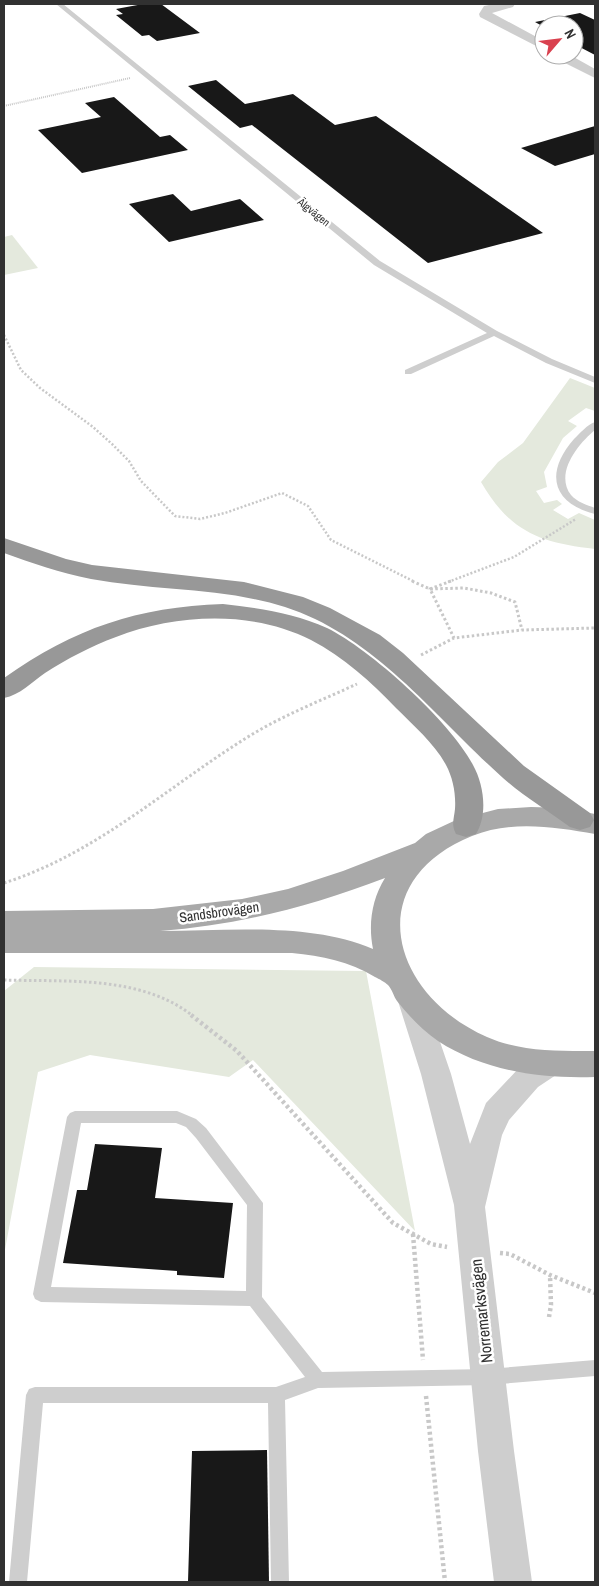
<svg xmlns="http://www.w3.org/2000/svg" width="599" height="1586" font-family="'Archivo Narrow',sans-serif">
<style>
.green{fill:#e4e9dd}
.building{fill:#181818}
.lines{fill:none;stroke-linecap:round;stroke-linejoin:round}
.path-far3{stroke:#c8c8c8;stroke-width:2;stroke-dasharray:1 1;stroke-linecap:butt}
.path-far2{stroke:#c8c8c8;stroke-width:2.5;stroke-dasharray:2 2;stroke-linecap:butt}
.path-far1{stroke:#c8c8c8;stroke-width:3;stroke-dasharray:2.5 2.5;stroke-linecap:butt}
.path{stroke:#c8c8c8;stroke-width:4.5;stroke-dasharray:3 3;stroke-linecap:butt}
.lane{fill:#cecece;fill-rule:evenodd}
.street{fill:#cecece;fill-rule:evenodd}
.primary{fill:#a9a9a9;fill-rule:evenodd}
.highway{fill:#989898;fill-rule:evenodd}
.labels{text-anchor:middle;dominant-baseline:central;stroke-width:5;stroke-linejoin:round;paint-order:stroke}
.far-street-label{font-size:11px;fill:#313131;stroke:#fff}
.street-label{font-size:14px;fill:#313131;stroke:#fff}
.near-street-label{font-size:16px;fill:#313131;stroke:#fff}
</style>
<rect width="100%" height="100%" fill="#fff"/>
<g class="green">
<path d="M 12,235 L 38,268 L 4,275 L 4,237 Z"/>
<path d="M 570,378 L 595,388 L 595,411 L 586,408 L 568,421 L 577,426 L 563,438 L 544,472 L 547,487 L 536,491 L 544,503 L 557,500 L 562,504 L 553,510 L 568,519 L 579,513 L 595,520 L 595,549 C 540,543 510,532 481,482 L 498,462 L 523,443 Z"/>
<path d="M 34,967 L 366,971 L 415,1231 L 253,1060 L 229,1077 L 90,1055 L 38,1072 L 4,1255 L 4,991 Z"/>
</g>
<g class="building">
<path d="M 143,4 L 161,4 L 200,33 L 157,41 L 149,35 L 142,36 L 116,15 L 123,14 L 116,9 Z"/>
<path d="M 580,13 L 595,20 L 595,55 L 574,44 L 574,25 L 544,25 L 544,27 L 535,22 Z"/>
<path d="M 216,80 L 245,104 L 293,94 L 335,125 L 376,116 L 543,233 L 428,263 L 252,125 L 240,128 L 188,86 Z"/>
<path d="M 114,97 L 160,137 L 170,135 L 188,150 L 82,173 L 38,130 L 101,117 L 85,103 Z"/>
<path d="M 595,126 L 595,154 L 555,166 L 521,148 Z"/>
<path d="M 173,194 L 191,211 L 240,199 L 264,220 L 169,242 L 129,204 Z"/>
<path d="M 95,1144 L 162,1148 L 155,1198 L 233,1203 L 224,1278 L 177,1275 L 177,1271 L 63,1263 L 77,1190 L 87,1190 Z"/>
<path d="M 267,1450 L 269,1582 L 188,1582 L 192,1451 Z"/>
</g>
<g class="lines">
<path class="path-far3" d="M 4,106 L 130,78"/>
<g class="path-far2">
<path d="M 4,335 L 21,370 L 40,388 L 93,427 L 112,444 L 129,461 L 141,481 L 175,516 L 200,519 L 225,513 L 282,493 L 308,506 L 331,540 L 415,582"/>
<path d="M 448,582 L 514,557 L 576,519"/>
</g>
<g class="path-far1">
<path d="M 412,581 L 430,589 L 464,588 L 491,593 L 515,602 L 522,630"/>
<path d="M 451,581 L 430,589 L 454,638"/>
<path d="M 421,655 L 454,638 L 522,630 L 595,628"/>
<path d="M 4,883 C 98,853 168,786 251,735 C 284,715 322,700 357,684"/>
<path d="M 4,980 C 66,982 141,975 193,1016"/>
</g>
<g class="path">
<path d="M 191,1015 L 237,1051 L 393,1223 L 431,1244 L 447,1247"/>
<path d="M 413,1234 L 423,1360"/>
<path d="M 500,1253 L 510,1254 L 550,1275 L 595,1293"/>
<path d="M 549,1317 L 551,1305 L 550,1275"/>
<path d="M 426,1396 L 445,1582"/>
</g>
<g class="lane">
<path d="M 56,4 L 63,4 L 380,261 L 497,331 L 552,359 L 595,377 L 595,383 L 546,363 L 494,336 L 411,374 L 405,374 L 405,370 L 487,333 L 374,265 Z"/>
<path d="M 595,422 L 595,430 C 579,443 554,473 571,495 C 577,502 587,505 595,508 L 595,514 C 551,503 545,472 574,439 C 580,433 587,425 595,422 Z"/>
<path d="M 75,1111 L 177,1111 L 196,1119 L 206,1128 L 263,1203 L 262,1297 L 322,1372 L 488,1369 L 595,1360 L 595,1376 L 488,1385 L 318,1388 L 285,1400 L 289,1582 L 271,1582 L 268,1403 L 43,1403 L 27,1582 L 9,1582 L 26,1395 L 29,1389 L 35,1387 L 276,1387 L 305,1377 L 250,1306 L 41,1302 L 35,1299 L 33,1294 L 67,1117 L 70,1113 ZM 81,1123 L 176,1123 L 186,1127 L 196,1138 L 247,1205 L 246,1291 L 51,1287 Z"/>
</g>
<g class="street">
<path d="M 494,4 L 515,4 L 513,7 L 492,13 L 544,41 L 544,50 L 480,17 L 479,14 L 484,6 Z"/>
<path d="M 553,55 L 570,55 L 595,69 L 595,78 L 555,58 Z"/>
<path d="M 411,987 L 421,990 L 425,998 L 451,1074 L 470,1144 L 486,1103 L 518,1069 L 539,1057 L 549,1053 L 559,1057 L 564,1065 L 559,1073 L 538,1087 L 509,1120 L 502,1135 L 485,1207 L 514,1451 L 532,1582 L 494,1582 L 478,1451 L 454,1205 L 421,1074 L 397,998 L 401,990 Z"/>
</g>
<path class="primary" d="M 531,807 L 564,808 L 595,814 L 595,834 C 555,827 511,820 472,836 C 359,882 391,995 487,1037 C 521,1052 559,1051 595,1051 L 595,1077 C 541,1079 484,1071 438,1041 C 422,1030 409,1016 397,1001 C 394,997 392,989 388,985 C 385,982 379,979 375,977 C 349,961 322,956 292,953 L 4,953 L 4,911 L 153,909 L 242,899 L 288,889 L 343,871 L 415,843 L 426,834 L 456,820 L 498,809 ZM 385,878 C 372,899 368,924 373,949 C 310,922 228,931 160,931 C 239,925 312,906 385,878 Z"/>
<g class="highway">
<path d="M 4,538 L 66,559 L 92,565 L 244,582 L 303,597 L 330,608 L 380,635 L 403,653 L 524,766 L 590,813 L 594,820 L 590,827 L 580,830 L 570,827 C 548,811 523,796 503,778 C 435,717 375,636 285,607 C 222,587 155,591 91,579 C 60,573 32,563 4,553 Z"/>
<path d="M 223,604 C 259,608 294,613 327,628 C 370,649 451,722 473,765 C 484,785 488,814 476,834 L 466,837 L 456,834 C 451,825 454,819 455,809 C 456,794 453,778 446,765 C 435,744 413,725 396,708 C 371,682 344,657 311,640 C 252,610 176,614 116,637 C 91,646 67,659 45,673 C 32,682 20,695 4,698 L 4,678 C 75,628 137,607 223,604 Z"/>
</g>
</g>
<g class="labels">
<g class="far-street-label">
<text transform="translate(314 212) rotate(39)">Älgvägen</text>
</g>
<g class="street-label">
<text transform="translate(219 912) rotate(-8)">Sandsbrovägen</text>
</g>
<g class="near-street-label">
<text transform="translate(481 1311) rotate(-96)">Norremarksvägen</text>
</g>
</g>
<rect width="599" height="1586" fill="none" stroke="#313131" stroke-width="10"/>
<g transform="translate(559 40) rotate(62)"><circle r="24" fill="#ffffff" stroke="#adadad"/>
<path d="M0-4L9 19L0 12L-9 19Z" fill="#d9414f"/>
<text y="-8" font-size="14" font-weight="bold" text-anchor="middle" fill="#313131">N</text>
</g>
</svg>
